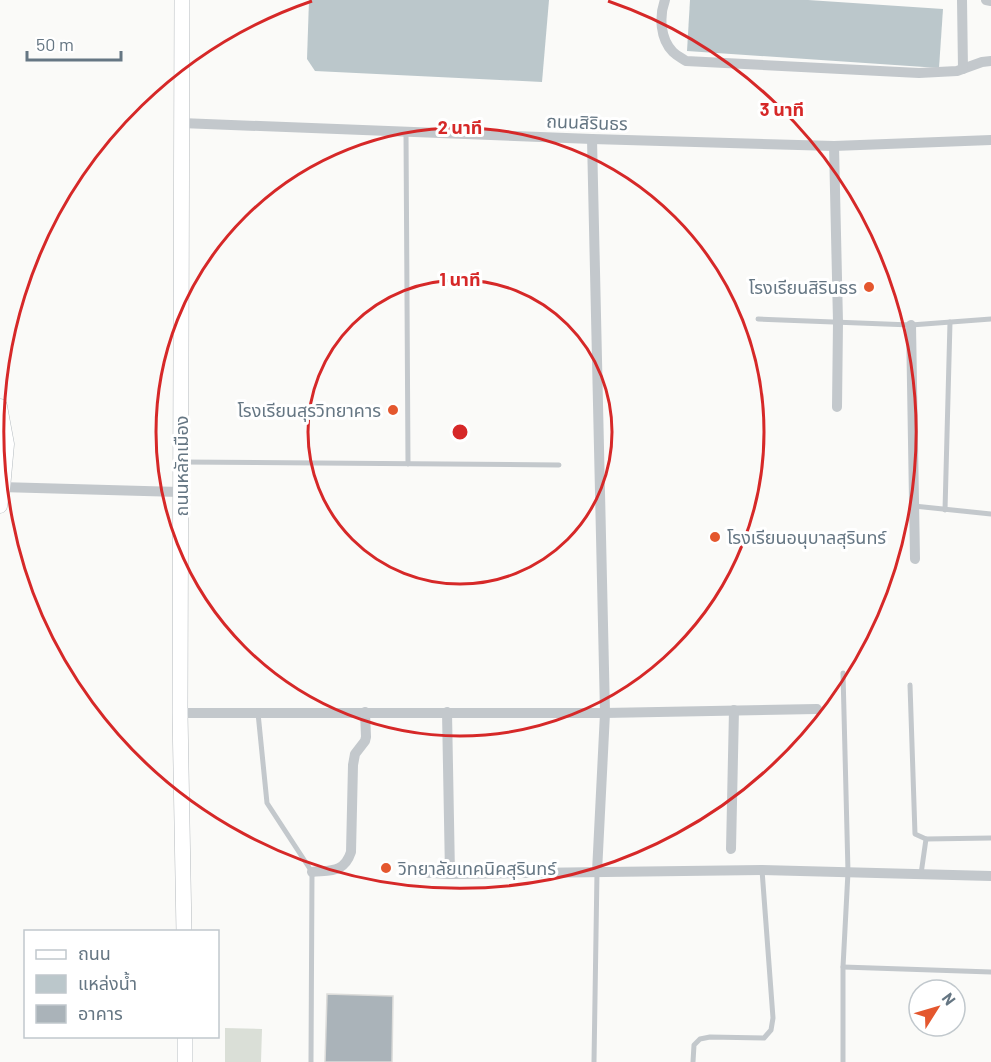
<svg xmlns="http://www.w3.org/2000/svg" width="991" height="1062" font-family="Barlow,'Noto Sans Thai',sans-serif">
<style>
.green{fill:#dadfd7}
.water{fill:#bbc7cb}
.building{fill:#aab3b9;stroke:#dcdcda;stroke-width:1.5}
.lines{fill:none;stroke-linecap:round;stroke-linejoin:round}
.secondary-casing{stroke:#b3babf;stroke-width:15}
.primary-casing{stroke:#b5babe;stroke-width:16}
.lane{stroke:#c3c8cc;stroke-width:5}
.street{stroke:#c3c8cc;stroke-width:10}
.secondary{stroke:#fff;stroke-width:14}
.primary{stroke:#fff;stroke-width:15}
.ring{fill:none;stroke:#d62828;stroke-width:3}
.poi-dot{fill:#e4572e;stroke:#fff;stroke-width:2}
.labels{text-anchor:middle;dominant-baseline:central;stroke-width:6;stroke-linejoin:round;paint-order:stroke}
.street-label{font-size:18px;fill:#657683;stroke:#fff}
.poi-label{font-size:18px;fill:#657683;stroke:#fff;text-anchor:end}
.centre{fill:#d62828;stroke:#fff;stroke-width:3}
.ring-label{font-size:18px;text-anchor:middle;font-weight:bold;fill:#d62828;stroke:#fff;stroke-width:6;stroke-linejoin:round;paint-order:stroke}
</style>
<rect width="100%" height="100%" fill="#fafaf8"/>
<path class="green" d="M 225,1028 L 262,1029 L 261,1062 L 225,1062 Z"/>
<g class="water">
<path d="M 309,0 L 549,0 L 542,82 L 315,71 L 307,59 Z"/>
<path d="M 690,0 L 808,0 L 943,9 L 939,68 L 687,51 Z"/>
</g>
<path class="building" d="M 327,994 L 393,996 L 392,1062 L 325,1062 Z"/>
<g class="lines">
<defs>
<path id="secondary" d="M 0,406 L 7,444 L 3,488 L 0,506"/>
<g id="primary">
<path d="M 182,0 L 180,713 L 184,932"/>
<path d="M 185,1036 L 185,1062"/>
</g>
</defs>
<use href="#secondary" class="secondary-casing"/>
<use href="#primary" class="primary-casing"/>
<g class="lane">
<path d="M 406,132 L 408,464"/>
<path d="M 758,319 L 911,325 L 991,319"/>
<path d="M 182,462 L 559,465"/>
<path d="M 914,506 L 991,514"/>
<path d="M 945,510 L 950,322"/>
<path d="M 843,673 L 848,872 L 843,967 L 843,1062"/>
<path d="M 910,685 L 915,834 L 926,839 L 921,874"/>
<path d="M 258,713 L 267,803 L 312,872 L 311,1062"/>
<path d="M 926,839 L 991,838"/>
<path d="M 843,967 L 991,972"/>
<path d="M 594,1062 L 597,872"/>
<path d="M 693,1062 L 694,1045 L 700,1039 L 710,1037 L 764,1038 L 771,1030 L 773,1018 L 762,870"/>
</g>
<g class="street">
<path d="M 665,0 C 659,16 660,39 673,52 C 677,56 682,58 686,61 L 919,73 L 957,71 L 982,62 L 991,61"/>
<path d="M 962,0 L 963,69"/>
<path d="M 986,0 L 991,1"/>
<path d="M 181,123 L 592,139 L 834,146 L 991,140"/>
<path d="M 592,139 L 605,713 L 597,872"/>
<path d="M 834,146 L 838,322 L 837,407"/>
<path d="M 911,325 L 915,559"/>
<path d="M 0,487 L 180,492"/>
<path d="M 447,712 L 450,874"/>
<path d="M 180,713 L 605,713 L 817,709"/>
<path d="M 731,849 L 734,710"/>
<path d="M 312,872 C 331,870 344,873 351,852 L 353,765 L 355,754 L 365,741 L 366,737 L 365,712"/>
<path d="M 415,872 L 450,874 L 762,870 L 991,876"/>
</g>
<use href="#secondary" class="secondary"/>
<use href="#primary" class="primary"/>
</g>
<g class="ring">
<circle cx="460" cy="432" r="152"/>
<circle cx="460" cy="432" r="304"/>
<path d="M608 1A456 456 0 1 1 312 1"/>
</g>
<g class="poi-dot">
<circle cx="869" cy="287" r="6"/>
<circle cx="393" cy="410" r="6"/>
<circle cx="715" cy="537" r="6"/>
<circle cx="386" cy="868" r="6"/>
</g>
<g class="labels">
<g class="street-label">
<text transform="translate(587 122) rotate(2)">ถนนสิรินธร</text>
<text transform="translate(181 466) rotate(-90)">ถนนหลักเมือง</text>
</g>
<g class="poi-label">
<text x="857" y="287">โรงเรียนสิรินธร</text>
<text x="381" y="410">โรงเรียนสุรวิทยาคาร</text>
<text x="727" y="537" text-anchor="start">โรงเรียนอนุบาลสุรินทร์</text>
<text x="398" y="868" text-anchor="start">วิทยาลัยเทคนิคสุรินทร์</text>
</g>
</g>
<circle cx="460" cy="432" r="9" class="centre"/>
<g class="ring-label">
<text x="782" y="116">3 นาที</text>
<text x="460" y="134">2 นาที</text>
<text x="460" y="286">1 นาที</text>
</g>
<rect x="24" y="930" width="195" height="108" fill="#ffffff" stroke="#c1c8cd" stroke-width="1.5"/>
<rect x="36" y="950" width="30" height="9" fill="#ffffff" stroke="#c1c8cd" stroke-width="1.5"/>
<text x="78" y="960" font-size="18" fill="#657683">ถนน</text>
<rect x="36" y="975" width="30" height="18" fill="#bbc7cb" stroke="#c1c8cd" stroke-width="1.5"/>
<text x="78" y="990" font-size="18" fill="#657683">แหล่งน้ำ</text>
<rect x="36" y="1005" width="30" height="18" fill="#aab3b9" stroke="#c1c8cd" stroke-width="1.5"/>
<text x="78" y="1020" font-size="18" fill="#657683">อาคาร</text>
<g transform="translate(937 1008) rotate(53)"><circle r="28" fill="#ffffff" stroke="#c1c8cd" stroke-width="1.5"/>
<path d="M0-4.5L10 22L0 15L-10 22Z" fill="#e4572e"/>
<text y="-9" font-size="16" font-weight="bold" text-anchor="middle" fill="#657683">N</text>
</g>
<path d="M27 51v9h94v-9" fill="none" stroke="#657683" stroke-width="3"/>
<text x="36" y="51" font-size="18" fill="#657683" stroke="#ffffff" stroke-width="4.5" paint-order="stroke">50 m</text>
</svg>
